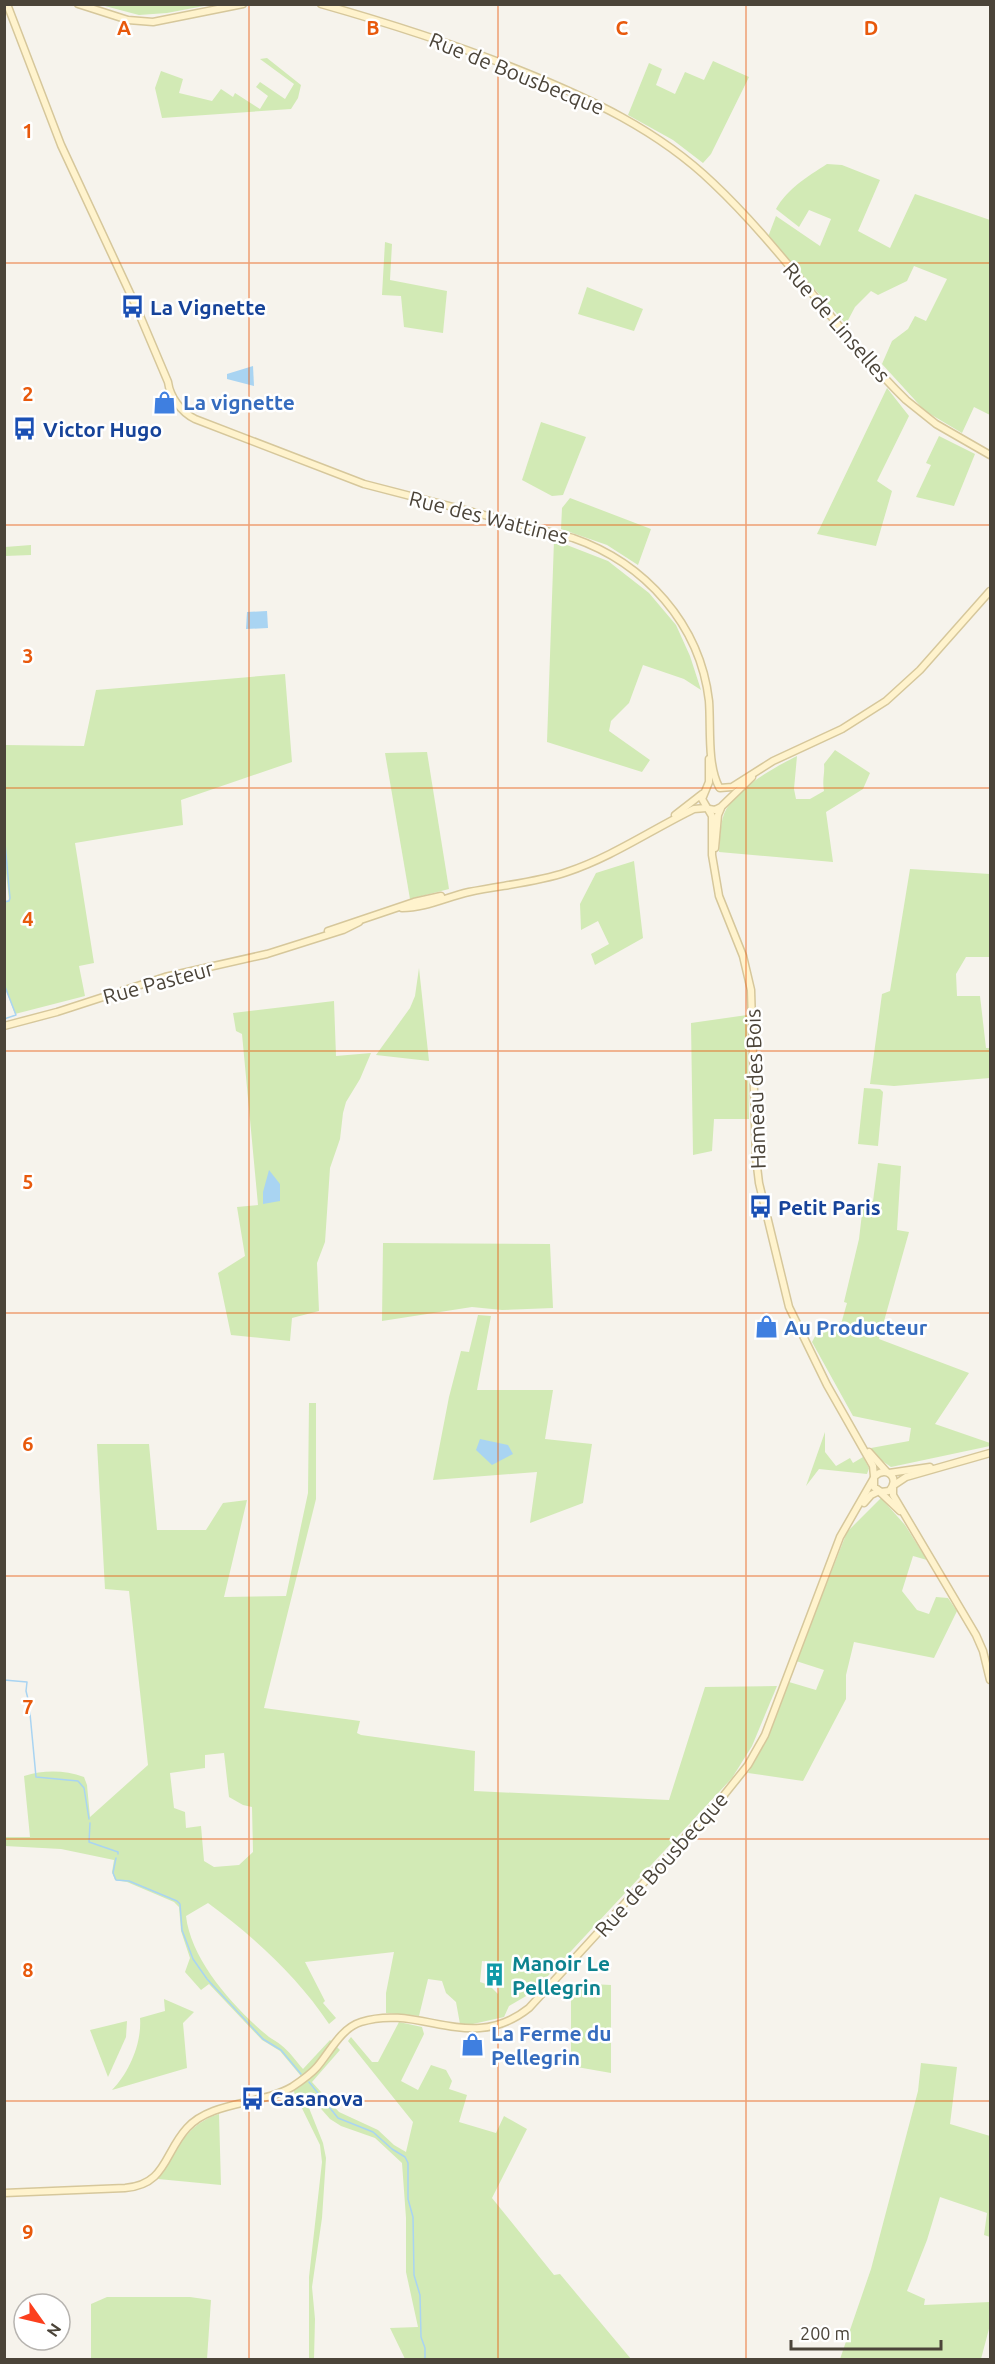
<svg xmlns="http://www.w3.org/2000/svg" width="995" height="2364" font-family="Ubuntu,sans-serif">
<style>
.green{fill:#d2eab5;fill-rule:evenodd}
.water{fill:#a9d4f2}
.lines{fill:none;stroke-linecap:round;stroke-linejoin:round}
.stream{stroke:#a9d4f2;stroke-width:1.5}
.secondary-casing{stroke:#d6c79b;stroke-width:9}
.secondary{stroke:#fff3cd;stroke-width:6}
.grid{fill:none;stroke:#e8590c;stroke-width:1.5;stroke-opacity:0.55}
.labels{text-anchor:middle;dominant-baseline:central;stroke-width:5;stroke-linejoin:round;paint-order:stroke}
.street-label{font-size:21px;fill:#4b4439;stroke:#fff}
.transit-label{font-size:21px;font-weight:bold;fill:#164399;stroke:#fff;text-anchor:start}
.shop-label{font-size:21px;font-weight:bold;fill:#366cbe;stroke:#fff;text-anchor:start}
.culture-label{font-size:21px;font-weight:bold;fill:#0d838f;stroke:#fff;text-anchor:start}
.grid-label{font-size:20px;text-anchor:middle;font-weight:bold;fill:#e8590c;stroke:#fff;stroke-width:5;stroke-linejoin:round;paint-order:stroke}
</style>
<rect width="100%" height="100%" fill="#f6f3ec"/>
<g class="green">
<path d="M 101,5 L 209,5 L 167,13 L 139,15 Z"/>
<path d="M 267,58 L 301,85 L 298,98 L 291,109 L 162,118 L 155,88 L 161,71 L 183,79 L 179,93 L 212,101 L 221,89 L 233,97 L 235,93 L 260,109 L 268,96 L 256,87 L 260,82 L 285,99 L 294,84 L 260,59 Z"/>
<path d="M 713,61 L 749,77 L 711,154 L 703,163 L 673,140 L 628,115 L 649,63 L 662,69 L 656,85 L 675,94 L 685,72 L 704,80 Z"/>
<path d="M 827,164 L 842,165 L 880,180 L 858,231 L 890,248 L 915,194 L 990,220 L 990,415 L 974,407 L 962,433 L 925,411 L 882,364 L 892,341 L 908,329 L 915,316 L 926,321 L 947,279 L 914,266 L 907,281 L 878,295 L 871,291 L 855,307 L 846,324 L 768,237 L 776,216 L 820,246 L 831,219 L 809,210 L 799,227 L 776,209 C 788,188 807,177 827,164 Z"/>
<path d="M 385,242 L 392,244 L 390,280 L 447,291 L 443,333 L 404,327 L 401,296 L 382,295 Z"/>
<path d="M 587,287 L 643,309 L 634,331 L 578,314 Z"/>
<path d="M 887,388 L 909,416 L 877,481 L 892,491 L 876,546 L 817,534 Z"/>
<path d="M 541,422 L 586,437 L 563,495 L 552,496 L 522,480 Z"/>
<path d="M 939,436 L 975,454 L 954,506 L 916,497 L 931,465 L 926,463 Z"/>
<path d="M 570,498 L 651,529 L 638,565 L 607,545 L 561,529 L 562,508 Z"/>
<path d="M 554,540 L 608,561 L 649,593 L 676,625 L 690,656 L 701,690 L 684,679 L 643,665 L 629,703 L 611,721 L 609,731 L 650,760 L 642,772 L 547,742 Z"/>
<path d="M 31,545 L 31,555 L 5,556 L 5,547 Z"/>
<path d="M 285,674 L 292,762 L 181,800 L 183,825 L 75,843 L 94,963 L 79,966 L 85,996 L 15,1014 L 5,988 L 5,901 L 9,900 L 4,855 L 5,745 L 84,746 L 96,690 Z"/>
<path d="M 835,750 L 870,773 L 863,789 L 826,812 L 833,862 L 719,852 C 720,840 720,825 724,814 C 733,790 775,767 797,756 L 794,789 L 796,799 L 810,799 L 824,791 C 822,779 825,774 824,764 Z"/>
<path d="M 427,752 L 449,889 L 410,899 L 385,753 Z"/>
<path d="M 634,861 L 643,938 L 595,965 L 591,954 L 609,944 L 598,921 L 581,930 L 580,904 L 596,873 Z"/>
<path d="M 910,869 L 990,874 L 990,957 L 966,957 L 956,974 L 957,996 L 980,996 L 986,1048 L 990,1048 L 990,1078 L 894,1086 L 870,1084 L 882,994 L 890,991 Z"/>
<path d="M 419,968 L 429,1061 L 376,1055 L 410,1008 L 415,996 Z"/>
<path d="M 334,1001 L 336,1056 L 371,1053 L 360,1079 L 346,1102 L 343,1113 L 340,1139 L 330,1168 L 325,1242 L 317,1263 L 319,1311 L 292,1318 L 290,1341 L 231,1335 L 218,1273 L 245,1256 L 237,1207 L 258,1205 L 242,1034 L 236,1031 L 233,1013 Z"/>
<path d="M 747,1015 L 749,1119 L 714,1119 L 712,1151 L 693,1155 L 691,1023 Z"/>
<path d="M 864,1088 L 880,1089 L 883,1092 L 878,1146 L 858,1144 Z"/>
<path d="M 878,1163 L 901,1166 L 897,1230 L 909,1232 L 879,1339 L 969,1373 L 935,1424 L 990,1443 L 990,1446 L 891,1467 L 878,1458 L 871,1448 L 909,1441 L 911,1428 L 853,1416 L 812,1342 L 819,1329 L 826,1327 L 839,1331 L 847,1303 L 844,1302 L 859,1239 L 863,1205 L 873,1201 Z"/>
<path d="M 383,1243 L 550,1244 L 553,1308 L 502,1310 L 472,1307 L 382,1321 Z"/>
<path d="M 478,1315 L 491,1316 L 477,1390 L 553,1390 L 545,1439 L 592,1444 L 583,1503 L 530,1523 L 537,1472 L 433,1480 L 449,1397 L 461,1351 L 469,1352 Z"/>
<path d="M 309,1403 L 316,1403 L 316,1499 L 264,1708 L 360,1721 L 357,1733 L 361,1735 L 475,1751 L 474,1791 L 669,1800 L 705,1687 L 777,1686 L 752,1746 L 732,1778 L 533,1992 L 509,2006 L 504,2017 L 464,2026 L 460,2024 L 456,2002 L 446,1993 L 442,1981 L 428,1979 L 419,2016 L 386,2013 L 386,1993 L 394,1952 L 305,1962 L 325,2001 L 323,2003 L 336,2018 L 329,2024 C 297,1976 254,1937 208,1903 L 186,1916 C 191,1961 235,2009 269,2037 C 273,2040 278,2042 281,2045 C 289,2051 296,2061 303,2069 L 330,2040 L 340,2050 L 312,2082 L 339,2112 L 378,2130 L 394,2145 L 406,2152 L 413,2122 L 348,2041 L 351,2037 L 372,2062 L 378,2062 L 399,2022 L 422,2027 L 424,2034 L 401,2081 L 418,2090 L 431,2065 L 446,2070 L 452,2081 L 449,2089 L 467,2095 L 459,2122 L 496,2133 L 504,2116 L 527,2129 L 492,2198 L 554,2275 L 560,2274 L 631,2359 L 405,2359 L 390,2328 L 418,2327 L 406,2272 L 406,2218 L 402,2163 L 375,2138 L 341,2126 L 330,2119 L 315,2102 L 309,2108 L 323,2143 L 326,2158 L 322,2218 L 312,2287 L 315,2319 L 314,2359 L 309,2359 L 309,2277 L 322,2162 L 320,2145 L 293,2090 L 305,2081 L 280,2051 L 262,2040 L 209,1984 L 201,1990 L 185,1972 L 190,1958 L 181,1931 L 179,1907 L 174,1902 L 127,1882 L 115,1880 L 112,1872 L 114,1860 L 61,1849 L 5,1846 L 4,1837 L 30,1837 L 24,1776 C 44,1770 64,1770 84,1777 L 87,1785 L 90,1817 L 148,1765 L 129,1591 L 105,1589 L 97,1444 L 149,1444 L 157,1530 L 206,1530 L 223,1503 L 247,1500 L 224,1597 L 286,1596 L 308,1493 ZM 224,1753 L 229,1797 L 243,1805 L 252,1807 L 253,1852 L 239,1865 L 214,1867 L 204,1861 L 201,1826 L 186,1828 L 185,1812 L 174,1808 L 170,1773 L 205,1768 L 205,1755 ZM 482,1961 L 503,1963 L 498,1994 L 489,1985 L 480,1982 Z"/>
<path d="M 825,1432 L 825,1452 L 836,1466 L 850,1458 L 853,1463 L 863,1457 L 869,1468 L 867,1474 L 819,1469 L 806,1486 Z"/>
<path d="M 881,1498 L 905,1525 L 927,1560 L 913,1556 L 902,1591 L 917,1610 L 929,1614 L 936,1597 L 948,1598 L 957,1611 L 934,1658 L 854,1642 L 846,1675 L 846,1699 L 803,1781 L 748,1773 L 765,1743 L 789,1682 L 816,1690 L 824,1670 L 796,1661 L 847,1532 Z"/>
<path d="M 571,1983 L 611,1985 L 611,2073 L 571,2066 Z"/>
<path d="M 164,1999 L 194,2012 L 183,2023 L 187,2068 L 112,2090 C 129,2073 142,2043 140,2018 L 165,2011 Z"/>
<path d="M 127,2021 L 126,2037 L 108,2077 L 90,2030 Z"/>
<path d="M 921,2063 L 957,2067 L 950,2124 L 990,2136 L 990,2237 L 984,2235 L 987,2213 L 940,2197 L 927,2240 L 907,2291 L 925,2299 L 924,2305 L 990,2302 L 990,2325 L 981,2359 L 840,2359 L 871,2269 L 918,2091 Z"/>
<path d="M 219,2114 L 221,2185 L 158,2179 C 175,2152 186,2124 219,2114 Z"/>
<path d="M 107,2297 L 190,2297 L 211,2300 L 207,2359 L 91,2359 L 91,2304 Z"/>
</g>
<g class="water">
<path d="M 253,366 L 254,386 L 227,379 L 227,374 Z"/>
<path d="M 267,611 L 268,628 L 246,629 L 247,612 Z"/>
<path d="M 269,1170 L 280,1184 L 280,1201 L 263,1204 L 263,1192 Z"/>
<path d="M 480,1439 L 508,1445 L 513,1454 L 492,1465 L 476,1450 Z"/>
</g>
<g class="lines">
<g class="stream">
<path d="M 4,738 L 4,788"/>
<path d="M 4,832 L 10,898 L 9,901 L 4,902"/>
<path d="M 4,984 L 16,1015 L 4,1019"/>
<path d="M 4,1680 L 27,1682 L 26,1691 L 29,1703 L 36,1777 L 78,1781 L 84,1788 L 89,1819"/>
<path d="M 90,1823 L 89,1842 L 118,1852 L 118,1854"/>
<path d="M 116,1858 L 113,1873 L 116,1880 L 129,1881 L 177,1901 L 180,1904 L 182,1930 L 193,1959 L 207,1979 L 263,2039 L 281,2050 L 301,2074"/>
<path d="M 309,2082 L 338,2118 L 373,2132 L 392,2149 L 405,2157 L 408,2163 L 408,2199 L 413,2217 L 414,2275 L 420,2295 L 421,2337 L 425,2348 L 425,2360"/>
</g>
<defs>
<g id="secondary">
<path d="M 7,4 L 61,145 L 135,304 L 168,382 C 170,397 181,412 195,419 L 364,484 L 573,538 C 645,563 700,624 709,701 C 711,727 707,764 719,787"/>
<path d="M 78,4 L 128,20 L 153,22 L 243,4"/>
<path d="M 321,4 C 388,23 454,44 519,70 C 589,98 658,130 713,183 C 783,249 837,332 906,400 L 936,424 L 990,455"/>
<path d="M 709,759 L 709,782 L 702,799 L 712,816 L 712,855 L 719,896 L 743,956 L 751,990 L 756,1158 L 759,1183 L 789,1307 L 827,1385 L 873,1466 L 874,1476"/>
<path d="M 720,788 L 732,787 L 773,761 L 842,729 L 886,701 L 920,670 L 990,591"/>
<path d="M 709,809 L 715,810 L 721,807 L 752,777"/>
<path d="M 675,815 L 702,794"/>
<path d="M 715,848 L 718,815 L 721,808"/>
<path d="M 402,908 C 425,908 447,897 469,892 C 502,885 535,883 567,872 C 612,857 651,830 694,809 L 706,808"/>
<path d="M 328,931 L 414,902 L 441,896"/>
<path d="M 4,1026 L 57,1012 L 165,977 L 267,954 L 343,930 L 359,922"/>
<path d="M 869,1452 L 886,1471"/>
<path d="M 889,1473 L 930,1467"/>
<path d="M 894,1485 L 906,1477 L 990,1453"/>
<path d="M 893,1488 L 893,1495 L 976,1635 L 983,1651 L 990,1680"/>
<path d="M 881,1493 L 900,1511"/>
<path d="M 864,1503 L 871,1495 L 879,1491"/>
<path d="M 4,2193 L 125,2188 C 166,2185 164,2153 187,2128 C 211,2101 261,2105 292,2087 C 301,2081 310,2075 317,2067 C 330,2052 341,2028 361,2022 C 421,2003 470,2055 529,2008 L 724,1795 L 748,1765 L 765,1735 L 840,1537 L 875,1476 C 887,1465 901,1479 889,1491 L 881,1492 L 874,1487 L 874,1479"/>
</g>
</defs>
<use href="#secondary" class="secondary-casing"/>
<use href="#secondary" class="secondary"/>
</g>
<path class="grid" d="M 249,4 L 249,2360M 498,4 L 498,2360M 746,4 L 746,2360M 4,263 L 990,263M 4,525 L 990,525M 4,788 L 990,788M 4,1051 L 990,1051M 4,1313 L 990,1313M 4,1576 L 990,1576M 4,1839 L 990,1839M 4,2101 L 990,2101"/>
<defs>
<symbol id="bus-bare" viewBox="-9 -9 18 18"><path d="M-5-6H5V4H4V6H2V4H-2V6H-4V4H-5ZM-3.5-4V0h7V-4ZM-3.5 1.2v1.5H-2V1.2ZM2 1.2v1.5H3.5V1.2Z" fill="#1a4fb4" stroke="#fff" stroke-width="2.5" paint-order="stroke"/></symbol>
<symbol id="shop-bare" viewBox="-9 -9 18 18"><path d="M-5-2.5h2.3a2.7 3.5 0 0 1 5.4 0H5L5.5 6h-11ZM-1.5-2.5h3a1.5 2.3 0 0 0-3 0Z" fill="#3f7fe0" stroke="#fff" stroke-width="2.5" paint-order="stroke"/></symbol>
<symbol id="building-bare" viewBox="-9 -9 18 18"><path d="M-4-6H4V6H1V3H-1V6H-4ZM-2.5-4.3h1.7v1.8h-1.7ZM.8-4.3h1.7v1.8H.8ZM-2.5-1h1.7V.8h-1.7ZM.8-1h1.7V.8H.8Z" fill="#0f9aa8" stroke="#fff" stroke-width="2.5" paint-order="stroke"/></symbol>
</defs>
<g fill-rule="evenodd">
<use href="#bus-bare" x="116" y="290" width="33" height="33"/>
<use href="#shop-bare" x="148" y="386" width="33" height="33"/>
<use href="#bus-bare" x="8" y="412" width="33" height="33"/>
<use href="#bus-bare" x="744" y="1190" width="33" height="33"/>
<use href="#shop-bare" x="750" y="1310" width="33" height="33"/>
<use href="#building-bare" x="478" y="1958" width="33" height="33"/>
<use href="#shop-bare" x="456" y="2028" width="33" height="33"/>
<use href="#bus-bare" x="236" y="2082" width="33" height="33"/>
</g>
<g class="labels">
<g class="street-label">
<text transform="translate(517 73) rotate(22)">Rue de Bousbecque</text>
<text transform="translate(837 322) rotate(49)">Rue de Linselles</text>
<text transform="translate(489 517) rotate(14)">Rue des Wattines</text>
<text transform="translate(158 982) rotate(-15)">Rue Pasteur</text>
<text transform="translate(755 1089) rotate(-92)">Hameau des Bois</text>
<text transform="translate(661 1864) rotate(-48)">Rue de Bousbecque</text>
</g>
<g class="transit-label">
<text x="150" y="307">La Vignette</text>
<text x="43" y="429">Victor Hugo</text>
<text x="778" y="1207">Petit Paris</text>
<text x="270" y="2098">Casanova</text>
</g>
<g class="shop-label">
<text x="183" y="402">La vignette</text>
<text x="784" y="1327">Au Producteur</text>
<text x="491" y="2033">La Ferme du<tspan x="491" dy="24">Pellegrin</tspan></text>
</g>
<g class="culture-label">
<text x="512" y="1963">Manoir Le<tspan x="512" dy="24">Pellegrin</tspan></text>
</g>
</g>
<g class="grid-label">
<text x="124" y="35">A</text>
<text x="373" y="35">B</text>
<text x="622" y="35">C</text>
<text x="871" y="35">D</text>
<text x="28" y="138">1</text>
<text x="28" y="401">2</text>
<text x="28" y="663">3</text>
<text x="28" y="926">4</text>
<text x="28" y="1189">5</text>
<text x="28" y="1451">6</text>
<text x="28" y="1714">7</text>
<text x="28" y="1977">8</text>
<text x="28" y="2239">9</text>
</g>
<rect width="995" height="2364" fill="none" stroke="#4b4439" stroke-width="12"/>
<g transform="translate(42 2322) rotate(124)"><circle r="28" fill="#ffffff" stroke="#b7b4b0" stroke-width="1.5"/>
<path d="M0-4.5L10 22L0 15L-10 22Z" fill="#fc3f1d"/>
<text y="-9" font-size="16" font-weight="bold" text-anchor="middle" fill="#4b4439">N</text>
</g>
<path d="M791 2340v9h150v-9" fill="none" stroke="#4b4439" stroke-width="3"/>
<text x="800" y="2340" font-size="18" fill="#4b4439" stroke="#ffffff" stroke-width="4.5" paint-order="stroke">200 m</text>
</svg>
